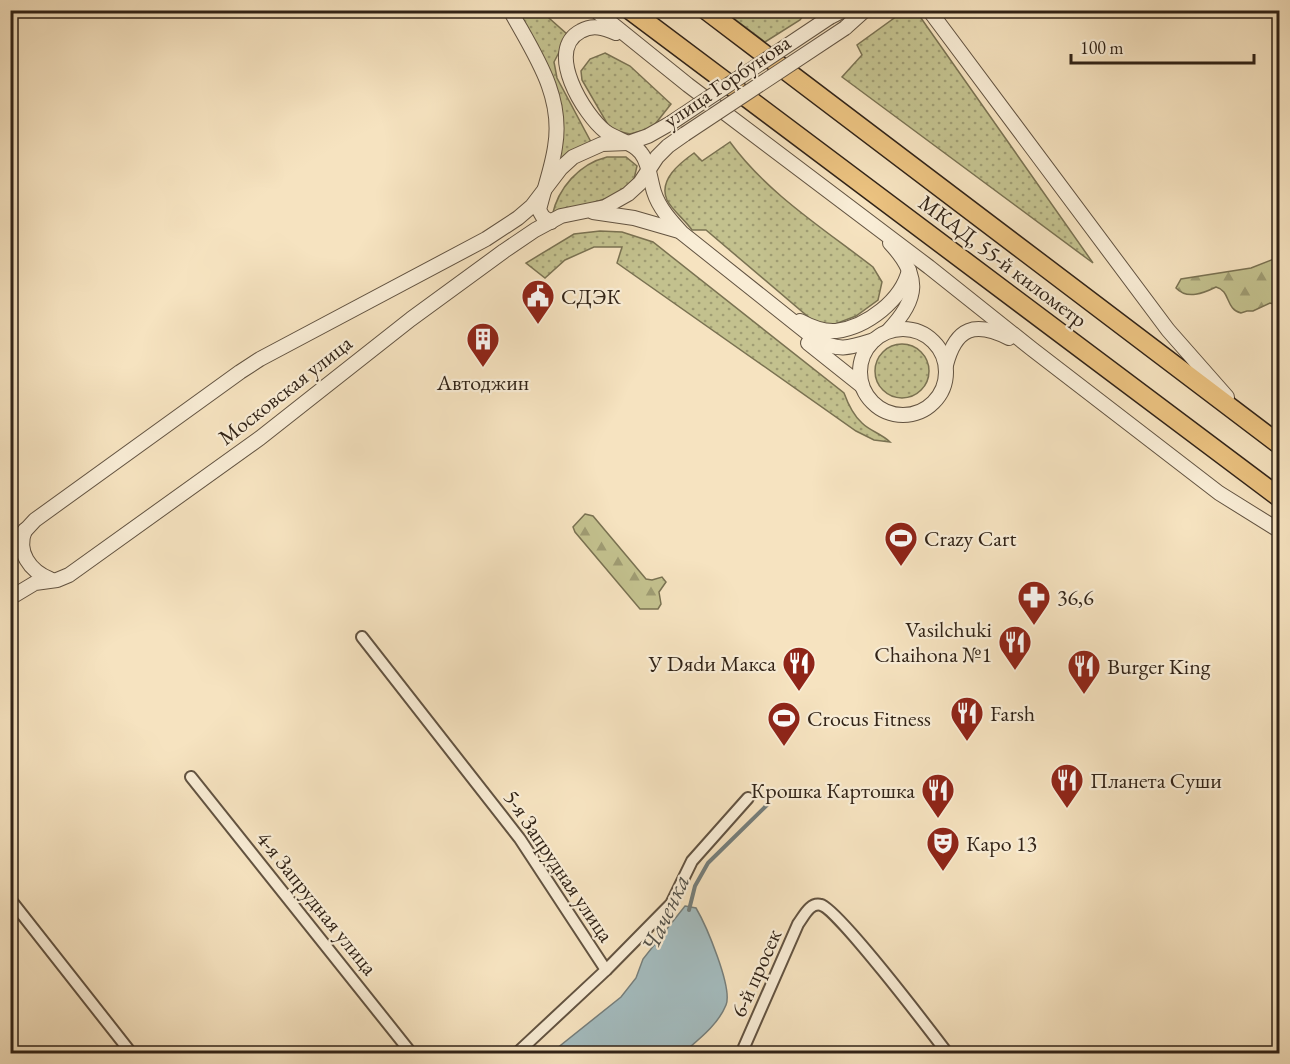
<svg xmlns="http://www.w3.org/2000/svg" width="1290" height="1064" font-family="'EB Garamond',serif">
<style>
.grass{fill:url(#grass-dots);stroke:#7a7252;stroke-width:1.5}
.forest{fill:url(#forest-firs);stroke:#7a7252;stroke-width:1.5}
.water{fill:#a3bbbe;stroke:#757e7b;stroke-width:1.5}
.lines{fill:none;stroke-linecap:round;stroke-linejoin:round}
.stream{stroke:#757e7b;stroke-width:4}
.minor-casing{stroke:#625341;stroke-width:14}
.tertiary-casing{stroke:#625341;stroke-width:16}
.trunk-casing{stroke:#312317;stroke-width:21}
.minor{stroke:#f9edd6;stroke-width:10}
.tertiary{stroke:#f9edd6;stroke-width:14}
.trunk{stroke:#ebc280;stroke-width:18}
.tertiary-bridge-casing{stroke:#625341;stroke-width:16;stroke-linecap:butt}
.tertiary-bridge{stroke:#f9edd6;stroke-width:14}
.labels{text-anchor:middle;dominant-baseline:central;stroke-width:4.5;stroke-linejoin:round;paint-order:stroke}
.street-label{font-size:22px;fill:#312317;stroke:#f9edd6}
.poi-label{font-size:22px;fill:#312317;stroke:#f9edd6;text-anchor:start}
.water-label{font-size:24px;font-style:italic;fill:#535149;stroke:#f9edd6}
</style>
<defs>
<pattern id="grass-dots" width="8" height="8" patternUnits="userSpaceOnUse" patternTransform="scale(1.5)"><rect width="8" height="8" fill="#c3c18e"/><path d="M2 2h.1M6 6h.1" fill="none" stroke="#9f9c73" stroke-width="1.8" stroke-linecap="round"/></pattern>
<pattern id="forest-firs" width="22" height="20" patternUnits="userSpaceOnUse" patternTransform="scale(1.5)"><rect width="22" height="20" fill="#c3c18e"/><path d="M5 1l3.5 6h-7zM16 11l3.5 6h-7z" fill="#9f9c73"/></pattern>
</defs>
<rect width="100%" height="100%" fill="#f6e3c0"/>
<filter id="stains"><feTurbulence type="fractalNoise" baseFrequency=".00333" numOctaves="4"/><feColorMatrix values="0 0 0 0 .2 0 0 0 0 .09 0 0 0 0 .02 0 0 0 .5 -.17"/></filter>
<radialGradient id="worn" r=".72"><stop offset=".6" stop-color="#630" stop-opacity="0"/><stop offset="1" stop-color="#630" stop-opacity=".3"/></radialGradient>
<g class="grass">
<path d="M 515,11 L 541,11 L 568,35 L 554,62 L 557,78 L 591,142 L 559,163 L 562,117 Z"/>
<path d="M 724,11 L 807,11 L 800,20 L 765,42 Z"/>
<path d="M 904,11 L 913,11 L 921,18 L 1093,263 L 842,77 L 862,55 L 857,45 Z"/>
<path d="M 605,53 L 630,66 L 671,104 L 652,128 L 630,134 L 617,131 L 608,125 L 582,80 L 581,71 L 590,59 Z"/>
<path d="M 730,142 C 767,193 824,229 873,267 L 882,282 L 878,300 L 856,316 L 830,326 L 812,320 L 706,230 L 692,230 C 685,220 672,210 667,200 C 658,180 680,163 694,153 L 702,161 Z"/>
<path d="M 607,157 L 626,157 L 637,166 L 634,179 L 617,195 L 552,216 C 558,188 579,164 607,157 Z"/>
<path d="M 600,231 L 622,232 L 653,242 L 844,393 C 848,404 853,415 862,423 C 870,431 882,434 890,442 L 874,440 L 856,431 L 617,263 L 622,247 L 594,247 L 565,260 L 545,278 L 526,263 L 574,234 Z"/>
<circle cx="902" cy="371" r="27"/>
</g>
<g class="forest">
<path d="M 1279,257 L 1279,306 L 1270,303 L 1253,311 L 1247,311 L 1241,313 C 1225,309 1231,291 1216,287 C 1204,293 1187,300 1176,288 L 1181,279 L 1251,268 Z"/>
<path d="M 585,514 L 593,516 L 646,579 L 652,580 L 662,577 L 666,582 L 659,592 L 661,604 L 658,609 L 640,609 L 575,532 L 573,527 Z"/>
</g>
<path class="water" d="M 685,906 L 696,908 C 706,925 733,988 726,1005 C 718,1025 698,1040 683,1053 L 551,1053 L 621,997 L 636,978 L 643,959 Z"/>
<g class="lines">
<path class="stream" d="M 689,910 L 695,886 L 708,863 L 768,804"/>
<defs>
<g id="minor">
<path d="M 362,637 L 520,839 L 606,970"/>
<path d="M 191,777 L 412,1054"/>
<path d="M 10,899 L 132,1054"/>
<path d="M 516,1054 L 606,970 L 671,904 L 692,861 L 748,798"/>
<path d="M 741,1054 L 798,924 C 804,916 810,902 821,905 C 837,908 932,1033 948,1054"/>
</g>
<g id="tertiary">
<path d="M 510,10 C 534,54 564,95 555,147 C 552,168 544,189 539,210 L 543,217 L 551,222"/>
<path d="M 595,10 L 688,85 L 929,267 L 1032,349 L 1219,493 L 1280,531"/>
<path d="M 929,10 L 1168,330 L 1227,397"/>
<path d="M 830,17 L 844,10"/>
<path d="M 845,28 L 865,10"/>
<path d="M 616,33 C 604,28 593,24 581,31 C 544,50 584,115 606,132 C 617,140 633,142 641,153 C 649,163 650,179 654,192 C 659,208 671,221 682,233 L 815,339 C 839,352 849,348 874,340"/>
<path d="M 593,212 L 634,218 L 679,231"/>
<path d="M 800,321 C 811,327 823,332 836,331 C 867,327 902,300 909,270"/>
<circle cx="903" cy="372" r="43"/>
<path d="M 888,331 C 919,299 921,276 890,243"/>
<path d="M 808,343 L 862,386"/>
<path d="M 946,365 C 956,327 975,321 1009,338"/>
<path d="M 25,530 C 16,552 30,571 50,579"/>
<path d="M 10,547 L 35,520 L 240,372 L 260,359 L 486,239 L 518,218 L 532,206 L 561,168 L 573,157 L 602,144 L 628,143 L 648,136 L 671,123"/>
<path d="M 10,598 L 35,583 L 57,580 L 69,575 L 260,438 L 411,319 L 504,251 L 535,230 L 561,216 L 605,207 L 628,194 L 640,183 L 657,157 L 668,146 L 685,134"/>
</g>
<g id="trunk">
<path d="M 630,10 L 1280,498"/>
<path d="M 706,10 L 1280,445"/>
</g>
</defs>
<use href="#minor" class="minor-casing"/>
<use href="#tertiary" class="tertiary-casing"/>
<use href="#trunk" class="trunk-casing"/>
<use href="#minor" class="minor"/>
<use href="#tertiary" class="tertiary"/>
<use href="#trunk" class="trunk"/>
<defs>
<g id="tertiary-bridge">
<path d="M 671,123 L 830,17"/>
<path d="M 685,134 L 845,28"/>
</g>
</defs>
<use href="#tertiary-bridge" class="tertiary-bridge-casing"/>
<use href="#tertiary-bridge" class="tertiary-bridge"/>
</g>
<defs>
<symbol id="civic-pin" viewBox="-11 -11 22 30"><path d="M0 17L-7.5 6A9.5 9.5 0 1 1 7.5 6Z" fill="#8f2418" stroke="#f9edd6"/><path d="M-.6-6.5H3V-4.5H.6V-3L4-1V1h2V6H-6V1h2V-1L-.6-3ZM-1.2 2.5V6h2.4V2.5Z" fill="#fff"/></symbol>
<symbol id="building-pin" viewBox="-11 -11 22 30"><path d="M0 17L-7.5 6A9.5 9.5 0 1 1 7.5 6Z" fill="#8f2418" stroke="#f9edd6"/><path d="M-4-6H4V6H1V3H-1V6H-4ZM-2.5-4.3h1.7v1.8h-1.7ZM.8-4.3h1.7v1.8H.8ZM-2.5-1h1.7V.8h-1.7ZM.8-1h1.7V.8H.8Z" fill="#fff"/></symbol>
<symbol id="stadium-pin" viewBox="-11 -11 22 30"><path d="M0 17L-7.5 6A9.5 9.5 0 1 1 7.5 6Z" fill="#8f2418" stroke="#f9edd6"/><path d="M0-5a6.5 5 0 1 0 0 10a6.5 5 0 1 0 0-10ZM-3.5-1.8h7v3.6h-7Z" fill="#fff"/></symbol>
<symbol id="pharmacy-pin" viewBox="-11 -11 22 30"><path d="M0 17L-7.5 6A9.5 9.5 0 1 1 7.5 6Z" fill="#8f2418" stroke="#f9edd6"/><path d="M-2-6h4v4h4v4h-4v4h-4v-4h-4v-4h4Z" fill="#fff"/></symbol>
<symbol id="restaurant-pin" viewBox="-11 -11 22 30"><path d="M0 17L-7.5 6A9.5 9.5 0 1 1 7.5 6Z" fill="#8f2418" stroke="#f9edd6"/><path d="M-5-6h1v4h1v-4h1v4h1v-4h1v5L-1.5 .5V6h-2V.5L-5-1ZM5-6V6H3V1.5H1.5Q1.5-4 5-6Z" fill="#fff"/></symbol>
<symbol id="theatre-pin" viewBox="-11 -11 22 30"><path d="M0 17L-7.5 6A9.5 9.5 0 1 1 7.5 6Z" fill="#8f2418" stroke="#f9edd6"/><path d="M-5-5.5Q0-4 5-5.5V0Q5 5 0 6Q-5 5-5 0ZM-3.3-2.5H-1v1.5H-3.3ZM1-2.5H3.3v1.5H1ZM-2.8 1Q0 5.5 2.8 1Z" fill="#fff"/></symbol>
</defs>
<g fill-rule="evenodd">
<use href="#civic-pin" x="519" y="277" width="38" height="52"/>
<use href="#building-pin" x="464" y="320" width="38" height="52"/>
<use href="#stadium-pin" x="882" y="519" width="38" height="52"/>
<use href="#pharmacy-pin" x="1015" y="578" width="38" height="52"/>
<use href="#restaurant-pin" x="996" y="623" width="38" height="52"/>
<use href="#restaurant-pin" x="780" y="644" width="38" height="52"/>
<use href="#restaurant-pin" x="1065" y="647" width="38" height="52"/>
<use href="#restaurant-pin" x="948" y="694" width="38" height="52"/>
<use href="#stadium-pin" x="765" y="699" width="38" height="52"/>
<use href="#restaurant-pin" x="1048" y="761" width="38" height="52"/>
<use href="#restaurant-pin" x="919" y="771" width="38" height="52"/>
<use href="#theatre-pin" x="924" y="824" width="38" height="52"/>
</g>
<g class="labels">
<g class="street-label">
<text transform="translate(727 81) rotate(-34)">улица Горбунова</text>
<text transform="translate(1003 261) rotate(37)">МКАД, 55-й километр</text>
<text transform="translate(285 390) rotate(-38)">Московская улица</text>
<text transform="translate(559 866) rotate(56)">5-я Запрудная улица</text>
<text transform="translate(317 903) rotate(51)">4-я Запрудная улица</text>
<text transform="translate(756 973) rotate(-66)">6-й просек</text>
</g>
<g class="poi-label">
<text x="561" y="296">СДЭК</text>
<text x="483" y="382" text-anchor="middle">Автоджин</text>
<text x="924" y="538">Crazy Cart</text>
<text x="1057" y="597">36,6</text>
<text x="992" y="629" text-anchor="end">Vasilchuki<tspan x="992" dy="25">Chaihona №1</tspan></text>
<text x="776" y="663" text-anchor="end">У Dяdи Макса</text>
<text x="1107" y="666">Burger King</text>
<text x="990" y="713">Farsh</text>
<text x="807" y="718">Crocus Fitness</text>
<text x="1090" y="780">Планета Суши</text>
<text x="915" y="790" text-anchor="end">Крошка Картошка</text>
<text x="966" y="843">Каро 13</text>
</g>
<g class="water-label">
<text transform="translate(665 913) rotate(-65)">Чаченка</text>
</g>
</g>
<rect width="1290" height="1064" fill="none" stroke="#f6e3c0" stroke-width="36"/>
<rect x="12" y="12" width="1266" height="1040" fill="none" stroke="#312317" stroke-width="3"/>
<rect x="18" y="18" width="1254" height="1028" fill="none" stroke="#312317" stroke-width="1.5"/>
<path d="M1071 54v9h183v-9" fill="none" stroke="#312317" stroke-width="3"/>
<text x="1080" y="54" font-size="18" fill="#312317" stroke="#f9edd6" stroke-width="4.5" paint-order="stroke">100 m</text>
<rect width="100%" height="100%" filter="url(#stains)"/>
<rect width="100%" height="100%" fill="url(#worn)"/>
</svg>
